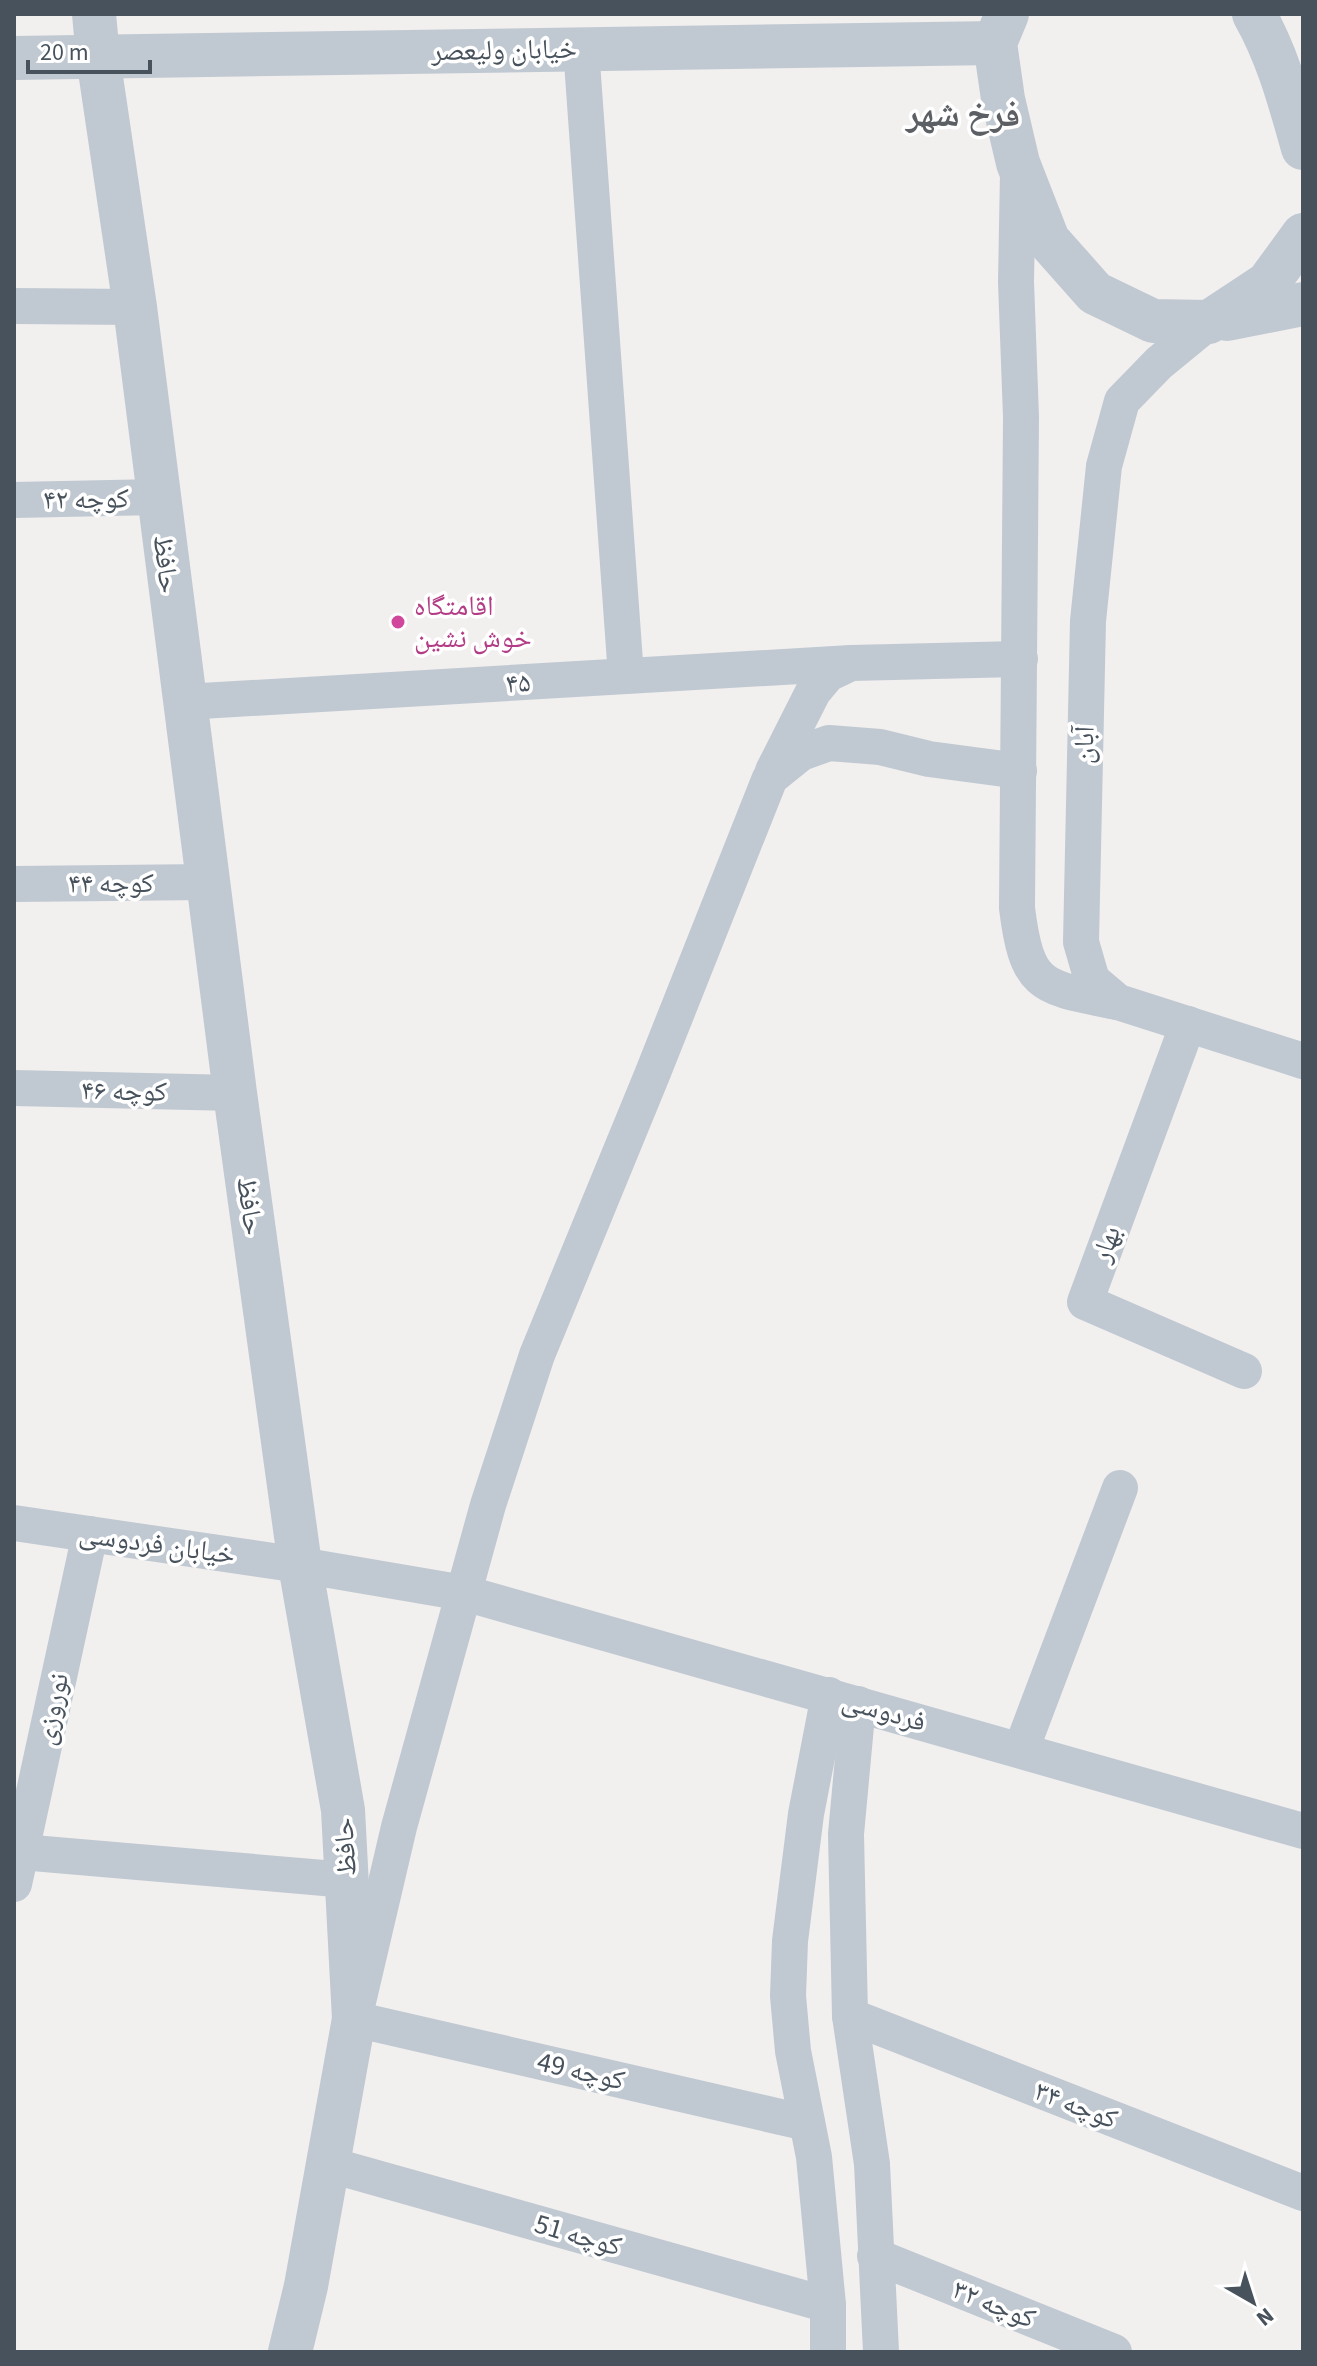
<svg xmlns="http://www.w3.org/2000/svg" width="1317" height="2366" font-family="'Source Sans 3','Noto Naskh Arabic',sans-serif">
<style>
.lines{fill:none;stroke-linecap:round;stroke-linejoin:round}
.minor{stroke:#c0c9d1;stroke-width:36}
.tertiary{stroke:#c0c9d1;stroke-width:44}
.hotel-dot{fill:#d1479c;stroke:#fff;stroke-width:3}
.labels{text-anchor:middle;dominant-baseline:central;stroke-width:7;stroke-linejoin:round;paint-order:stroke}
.street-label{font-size:28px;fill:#47525c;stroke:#fff}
.hotel-label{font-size:28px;fill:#b23c85;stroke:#fff;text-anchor:start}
.district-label{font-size:36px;font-weight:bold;fill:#5c5f64;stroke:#fff}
</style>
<rect width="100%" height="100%" fill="#f2efef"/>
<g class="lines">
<g class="minor">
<path d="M 581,48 L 626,676"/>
<path d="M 1018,173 L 1016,282 L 1021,417 L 1017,908 C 1027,989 1042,987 1117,1002"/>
<path d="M 15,306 L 135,307"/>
<path d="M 1209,322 L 1159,363 L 1122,401 L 1104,466 L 1088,621 L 1081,942 L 1092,980 L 1118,1002 L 1303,1061"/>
<path d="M 14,500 L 158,497"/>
<path d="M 184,702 L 851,663"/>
<path d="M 773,771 L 813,692 L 828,674 L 851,663 L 1020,659"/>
<path d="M 14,884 L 207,882"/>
<path d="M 1188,1024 L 1085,1302 L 1244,1371"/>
<path d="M 14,1088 L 235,1093"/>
<path d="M 14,1523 L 300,1565 L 464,1593 L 1303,1831"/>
<path d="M 858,1704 L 846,1834 L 850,2016 L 872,2164 L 881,2352"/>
<path d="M 1021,1750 L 1120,1488"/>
<path d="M 21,1852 L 347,1880"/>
<path d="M 14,1884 L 90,1534"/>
<path d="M 850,2016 L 1303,2193"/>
<path d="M 807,2123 L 354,2019 L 399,1827 L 488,1505 L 537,1355 L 652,1075 L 770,778 L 801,753 L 829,743 L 880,747 L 929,759 L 1019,771"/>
<path d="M 327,2164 L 828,2305"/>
<path d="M 875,2256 L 1114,2352"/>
<path d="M 828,2352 L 828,2305 L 814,2157 L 793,2051 L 788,1996 L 790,1941 L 806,1814 L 829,1695"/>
</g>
<g class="tertiary">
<path d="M 94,14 L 98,57 L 135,307 L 235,1093 L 300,1565 L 343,1810 L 354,2019 L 306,2286 L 290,2352"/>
<path d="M 1007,14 L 995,43 L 1003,99 L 1018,163 L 1048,240 L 1095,293 L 1153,321 L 1209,322 L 1268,283 L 1303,235"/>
<path d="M 1254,14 C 1278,56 1290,102 1303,148"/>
<path d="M 14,58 L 995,43"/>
<path d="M 1227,319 L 1303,304"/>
</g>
</g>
<circle class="hotel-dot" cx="398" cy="622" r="8"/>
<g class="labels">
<g class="street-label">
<text transform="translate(504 50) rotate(-1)">خیابان ولیعصر</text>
<text transform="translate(86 499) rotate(-1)">کوچه ۴۲</text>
<text transform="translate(166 564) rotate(83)">حافظ</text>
<text transform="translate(518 683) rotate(-3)">۴۵</text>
<text transform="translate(1084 745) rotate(-88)">آبان</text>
<text x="111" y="883">کوچه ۴۴</text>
<text transform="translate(124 1091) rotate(1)">کوچه ۴۶</text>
<text transform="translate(250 1206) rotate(82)">حافظ</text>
<text transform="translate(1106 1244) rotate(-70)">بهار</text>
<text transform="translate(157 1544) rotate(8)">خیابان فردوسی</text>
<text transform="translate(52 1709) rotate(-78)">نوروزی</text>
<text transform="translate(884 1711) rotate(16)">فردوسی</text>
<text transform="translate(345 1847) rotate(-94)">حافظ</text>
<text transform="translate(581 2071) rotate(13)">کوچه 49</text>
<text transform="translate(1076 2105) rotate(21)">کوچه ۳۴</text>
<text transform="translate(578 2235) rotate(16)">کوچه 51</text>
<text transform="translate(994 2304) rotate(22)">کوچه ۳۲</text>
</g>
<g class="hotel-label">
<text x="414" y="606">اقامتگاه<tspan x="414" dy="32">خوش نشین</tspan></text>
</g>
<g class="district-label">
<text x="963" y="114">فرخ شهر</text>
</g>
</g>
<rect width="1317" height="2366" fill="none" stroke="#47525c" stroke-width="32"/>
<g transform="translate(1253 2302) rotate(141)" stroke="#ffffff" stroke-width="6" paint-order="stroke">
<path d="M0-6L14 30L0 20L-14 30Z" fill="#47525c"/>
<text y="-12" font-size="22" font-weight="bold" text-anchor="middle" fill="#47525c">N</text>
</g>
<path d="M28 60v12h122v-12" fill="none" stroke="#47525c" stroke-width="4"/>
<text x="40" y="60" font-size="24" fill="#47525c" stroke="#ffffff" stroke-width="6" paint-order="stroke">20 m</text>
</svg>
